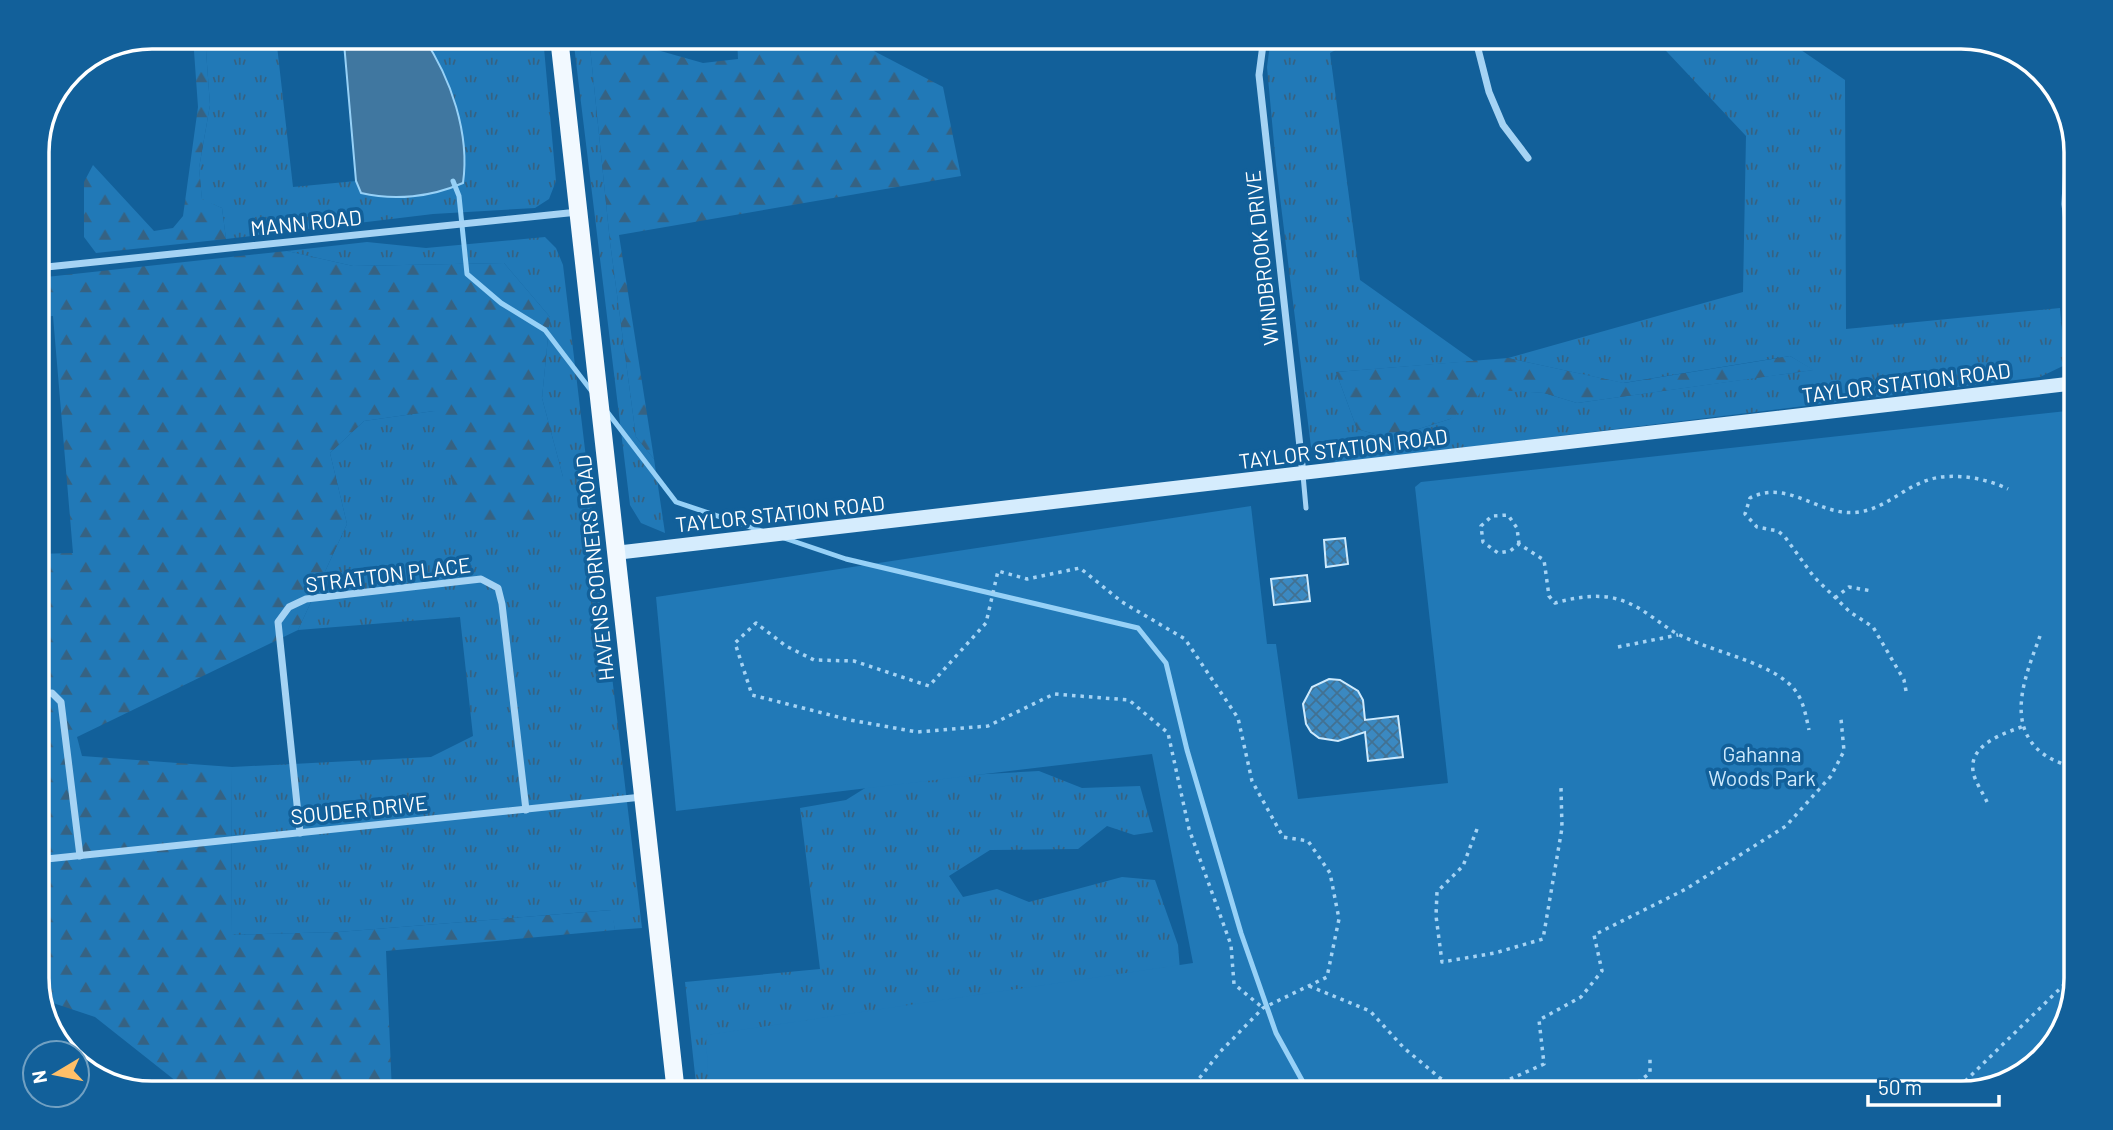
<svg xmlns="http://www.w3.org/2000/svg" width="2113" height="1130" font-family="Barlow,sans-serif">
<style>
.grass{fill:url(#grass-tufts)}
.forest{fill:url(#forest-firs)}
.park{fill:#2179b7}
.water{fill:#4077a0;stroke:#97d1f7;stroke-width:2}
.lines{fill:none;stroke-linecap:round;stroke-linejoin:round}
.stream{stroke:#97d1f7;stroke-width:5}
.building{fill:url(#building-cross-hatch);stroke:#ceeafd;stroke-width:2}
.path{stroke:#a5d3f4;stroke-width:3.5;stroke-dasharray:3.5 5;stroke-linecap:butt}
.lane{stroke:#a5d3f4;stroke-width:5}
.street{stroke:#a5d3f4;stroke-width:7}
.secondary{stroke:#d5ecfd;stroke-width:14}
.primary{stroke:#f2f9ff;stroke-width:18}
.labels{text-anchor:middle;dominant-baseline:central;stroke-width:7;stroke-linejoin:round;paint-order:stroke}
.street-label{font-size:21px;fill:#fff;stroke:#12609a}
.park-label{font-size:21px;fill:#ceeafd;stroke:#12609a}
.rim{fill:none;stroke:#fff;stroke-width:3.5}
</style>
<defs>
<pattern id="grass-tufts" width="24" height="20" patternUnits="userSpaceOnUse" patternTransform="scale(1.75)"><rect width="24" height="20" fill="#2179b7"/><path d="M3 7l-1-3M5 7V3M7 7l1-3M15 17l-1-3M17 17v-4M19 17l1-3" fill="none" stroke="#366282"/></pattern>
<pattern id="forest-firs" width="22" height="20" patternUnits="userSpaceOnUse" patternTransform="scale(1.75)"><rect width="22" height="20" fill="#2179b7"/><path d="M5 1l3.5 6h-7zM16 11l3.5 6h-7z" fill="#366282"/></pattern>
<pattern id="building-cross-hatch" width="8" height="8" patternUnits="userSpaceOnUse" patternTransform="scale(1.75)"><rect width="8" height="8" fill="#3b89c1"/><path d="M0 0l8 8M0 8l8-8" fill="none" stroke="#427192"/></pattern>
</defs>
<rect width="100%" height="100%" fill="#12609a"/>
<g class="grass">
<path d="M 205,37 L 276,37 L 293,187 L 356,181 L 361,193 L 427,42 L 423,37 L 543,37 L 556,181 L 549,199 L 535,208 L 433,214 L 226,239 L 222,208 L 202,200 L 199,168 L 210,105 Z"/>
<path d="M 573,37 L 589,37 L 610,242 L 636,437 L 654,459 L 665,533 L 641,523 L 630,505 Z"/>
<path d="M 1271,37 L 1359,37 L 1330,53 L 1360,280 L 1474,361 L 1336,372 L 1357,429 L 1389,438 L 1412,431 L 1450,419 L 1482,388 L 1544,393 L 1577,403 L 1813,370 L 1790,356 L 1623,383 L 1508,358 L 1743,292 L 1746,136 L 1653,37 L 1782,37 L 1845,80 L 1846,329 L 2060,308 L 2065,365 L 2040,377 L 1339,463 L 1318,456 L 1311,447 L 1276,165 L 1267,67 Z"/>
<path d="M 545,237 L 556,248 L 563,265 L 642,928 L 615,930 L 611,910 L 338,932 L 231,935 L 232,767 L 431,757 L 473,736 L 460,617 L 298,630 L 347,524 L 330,453 L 364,421 L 434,411 L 563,477 L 542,398 L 550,317 L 504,263 L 353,266 L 287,251 L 367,242 L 426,248 Z"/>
<path d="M 1039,771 L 1082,788 L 1140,786 L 1153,832 L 1134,835 L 1107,826 L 1078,849 L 990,850 L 949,876 L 963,897 L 997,889 L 1029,902 L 1122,877 L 1155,880 L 1178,945 L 1181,983 L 714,1093 L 697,1093 L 685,982 L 820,969 L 800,808 L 846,800 L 878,780 Z"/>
</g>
<g class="forest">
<path d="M 193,37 L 205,37 L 210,105 L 199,168 L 202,199 L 222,208 L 226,239 L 96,253 L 84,237 L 84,182 L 93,165 L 154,231 L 173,228 L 183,216 L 198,107 Z"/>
<path d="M 589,37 L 611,37 L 703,63 L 738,59 L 737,37 L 867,37 L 874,51 L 943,87 L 961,176 L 619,235 L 654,459 L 636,437 L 610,242 Z"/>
<path d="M 287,251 L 353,266 L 504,263 L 550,317 L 542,398 L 563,477 L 539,524 L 462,521 L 434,411 L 364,421 L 330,453 L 347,524 L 298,630 L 77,737 L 82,756 L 232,767 L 231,935 L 338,932 L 612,910 L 615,930 L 386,951 L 392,1093 L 191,1093 L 95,1017 L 41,999 L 37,986 L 37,554 L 73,553 L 53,316 L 37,317 L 37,278 Z"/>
<path d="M 1790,356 L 1814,370 L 1577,403 L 1544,393 L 1482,389 L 1475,402 L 1450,419 L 1412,431 L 1389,438 L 1357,429 L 1336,372 L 1508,358 L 1624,383 Z"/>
</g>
<path class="park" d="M 2076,410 L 2076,978 L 2064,1029 L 2019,1078 L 1961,1093 L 709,1093 L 706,1035 L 1193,963 L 1152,754 L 676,811 L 656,597 L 1251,506 L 1267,644 L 1276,644 L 1298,799 L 1448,783 L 1415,487 L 1421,482 Z"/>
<path class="water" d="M 352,37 L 423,37 C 451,78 470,134 463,183 C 431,197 395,201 361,193 L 356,181 L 344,43 Z"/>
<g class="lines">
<g class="stream">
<path d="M 453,181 L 459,196 L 467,274 L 501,303 L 545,330 L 593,393"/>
<path d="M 605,409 L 676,502 L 762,531"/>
<path d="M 784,538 L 846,559 L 1138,628 L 1166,663 L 1187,750 L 1241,933 L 1276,1033 L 1309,1093"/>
</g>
</g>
<g class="building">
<path d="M 1345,538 L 1348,564 L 1326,567 L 1324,540 Z"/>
<path d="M 1307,575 L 1310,601 L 1274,605 L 1271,579 Z"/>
<path d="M 1329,679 L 1340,680 L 1358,691 L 1363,700 L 1365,720 L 1398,716 L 1403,757 L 1368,761 L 1365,732 L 1338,741 L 1319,738 L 1311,732 L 1306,724 L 1303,704 L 1312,687 Z"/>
</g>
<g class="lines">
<g class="path">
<path d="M 2070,518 L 2076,495"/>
<path d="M 1519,544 L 1517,528 L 1508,515 L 1492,516 L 1481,526 L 1483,542 L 1498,553 L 1510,551 L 1519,544 L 1544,560 L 1549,596 L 1555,603 C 1573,598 1589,595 1608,597 C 1635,601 1652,618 1674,632 C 1708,651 1759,659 1787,682 C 1803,695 1805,712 1809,730"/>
<path d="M 1835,598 L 1849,587 L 1872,591"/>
<path d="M 2040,636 C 2027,672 2004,723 2042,753 C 2052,761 2065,764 2076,770"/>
<path d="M 1618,647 L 1678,635"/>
<path d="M 1906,691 L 1904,680 L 1873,627 L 1850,612 L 1814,577 L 1785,537 L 1778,531 L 1757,527 L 1745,514 L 1750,498 C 1789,478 1820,518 1859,512 C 1886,508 1903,488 1928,480 C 1952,472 1986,478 2008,489"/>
<path d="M 1987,802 C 1983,793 1974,780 1973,771 C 1969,744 2005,733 2024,726"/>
<path d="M 1477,829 L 1463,866 L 1437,892 L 1436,916 L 1442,962 L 1495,953 L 1543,939 L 1562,828 L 1561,788"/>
<path d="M 1309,986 L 1370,1011 L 1404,1048 L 1440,1078 L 1469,1093"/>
<path d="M 1195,1093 L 1194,1085 L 1220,1052 L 1263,1008 L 1327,977 L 1339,919 L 1330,873 L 1308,841 L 1283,837 L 1252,781 L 1238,718 L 1185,639 L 1122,602 L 1080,568 L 1027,579 L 998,571 L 986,623 L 929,686 L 854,661 L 814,660 L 786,646 L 756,623 L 735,643 L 752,695 L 850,720 L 917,732 L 988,726 L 1054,694 L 1129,700 L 1168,733 L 1189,829 L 1231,945 L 1234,984 L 1263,1008"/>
<path d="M 1479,1093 L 1544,1064 L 1539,1020 L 1581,997 L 1602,971 L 1594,935 L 1686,889 L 1786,826 L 1831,776 L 1844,751 L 1841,719"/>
<path d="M 1624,1093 L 1650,1073 L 1650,1055"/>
<path d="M 1953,1093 L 2076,973"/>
</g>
<path class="lane" d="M 1303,475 L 1306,508"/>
<g class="street">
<path d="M 1264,37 L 1259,75 L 1303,474"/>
<path d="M 1475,37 L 1489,92 L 1503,125 L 1528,158"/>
<path d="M 2072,133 L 2068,141 L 2065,204 L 2076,302"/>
<path d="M 37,268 L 578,212"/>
<path d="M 37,694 L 52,693 L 61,702 L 80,856"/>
<path d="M 300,833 L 278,622 L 289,607 L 306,599 L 481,579 L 498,588 L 502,604 L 526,810"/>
<path d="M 37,860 L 642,797"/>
</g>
<path class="secondary" d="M 615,553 L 2076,383"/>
<path class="primary" d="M 559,37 L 676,1093"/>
</g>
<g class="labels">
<g class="street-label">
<text transform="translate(306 222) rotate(-6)">MANN ROAD</text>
<text transform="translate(1261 258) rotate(-96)">WINDBROOK DRIVE</text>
<text transform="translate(1906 382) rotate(-7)">TAYLOR STATION ROAD</text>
<text transform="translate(1343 448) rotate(-7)">TAYLOR STATION ROAD</text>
<text transform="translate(780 513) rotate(-6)">TAYLOR STATION ROAD</text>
<text transform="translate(594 568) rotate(-96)">HAVENS CORNERS ROAD</text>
<text transform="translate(388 574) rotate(-7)">STRATTON PLACE</text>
<text transform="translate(359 809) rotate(-6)">SOUDER DRIVE</text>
</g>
<g class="park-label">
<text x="1762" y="753">Gahanna<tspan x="1762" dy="24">Woods Park</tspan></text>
</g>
</g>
<path d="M0 0H2113V1130H0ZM152 49H1961A103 103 0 0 1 2064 152V978A103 103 0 0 1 1961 1081H152A103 103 0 0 1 49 978V152A103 103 0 0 1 152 49Z" fill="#12609a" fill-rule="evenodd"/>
<path class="rim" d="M152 49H1961A103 103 0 0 1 2064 152V978A103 103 0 0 1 1961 1081H152A103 103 0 0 1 49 978V152A103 103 0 0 1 152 49Z"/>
<g transform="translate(56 1074) rotate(260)"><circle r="33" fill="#12609a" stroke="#71a0c2" stroke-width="2"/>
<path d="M0-5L12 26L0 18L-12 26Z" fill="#ffbf68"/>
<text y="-10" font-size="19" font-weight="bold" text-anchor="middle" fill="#ffffff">N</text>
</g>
<path d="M1868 1095v10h131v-10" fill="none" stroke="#ffffff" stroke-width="3.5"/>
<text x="1878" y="1095" font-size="21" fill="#ffffff" stroke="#12609a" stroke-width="5" paint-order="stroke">50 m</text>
</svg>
